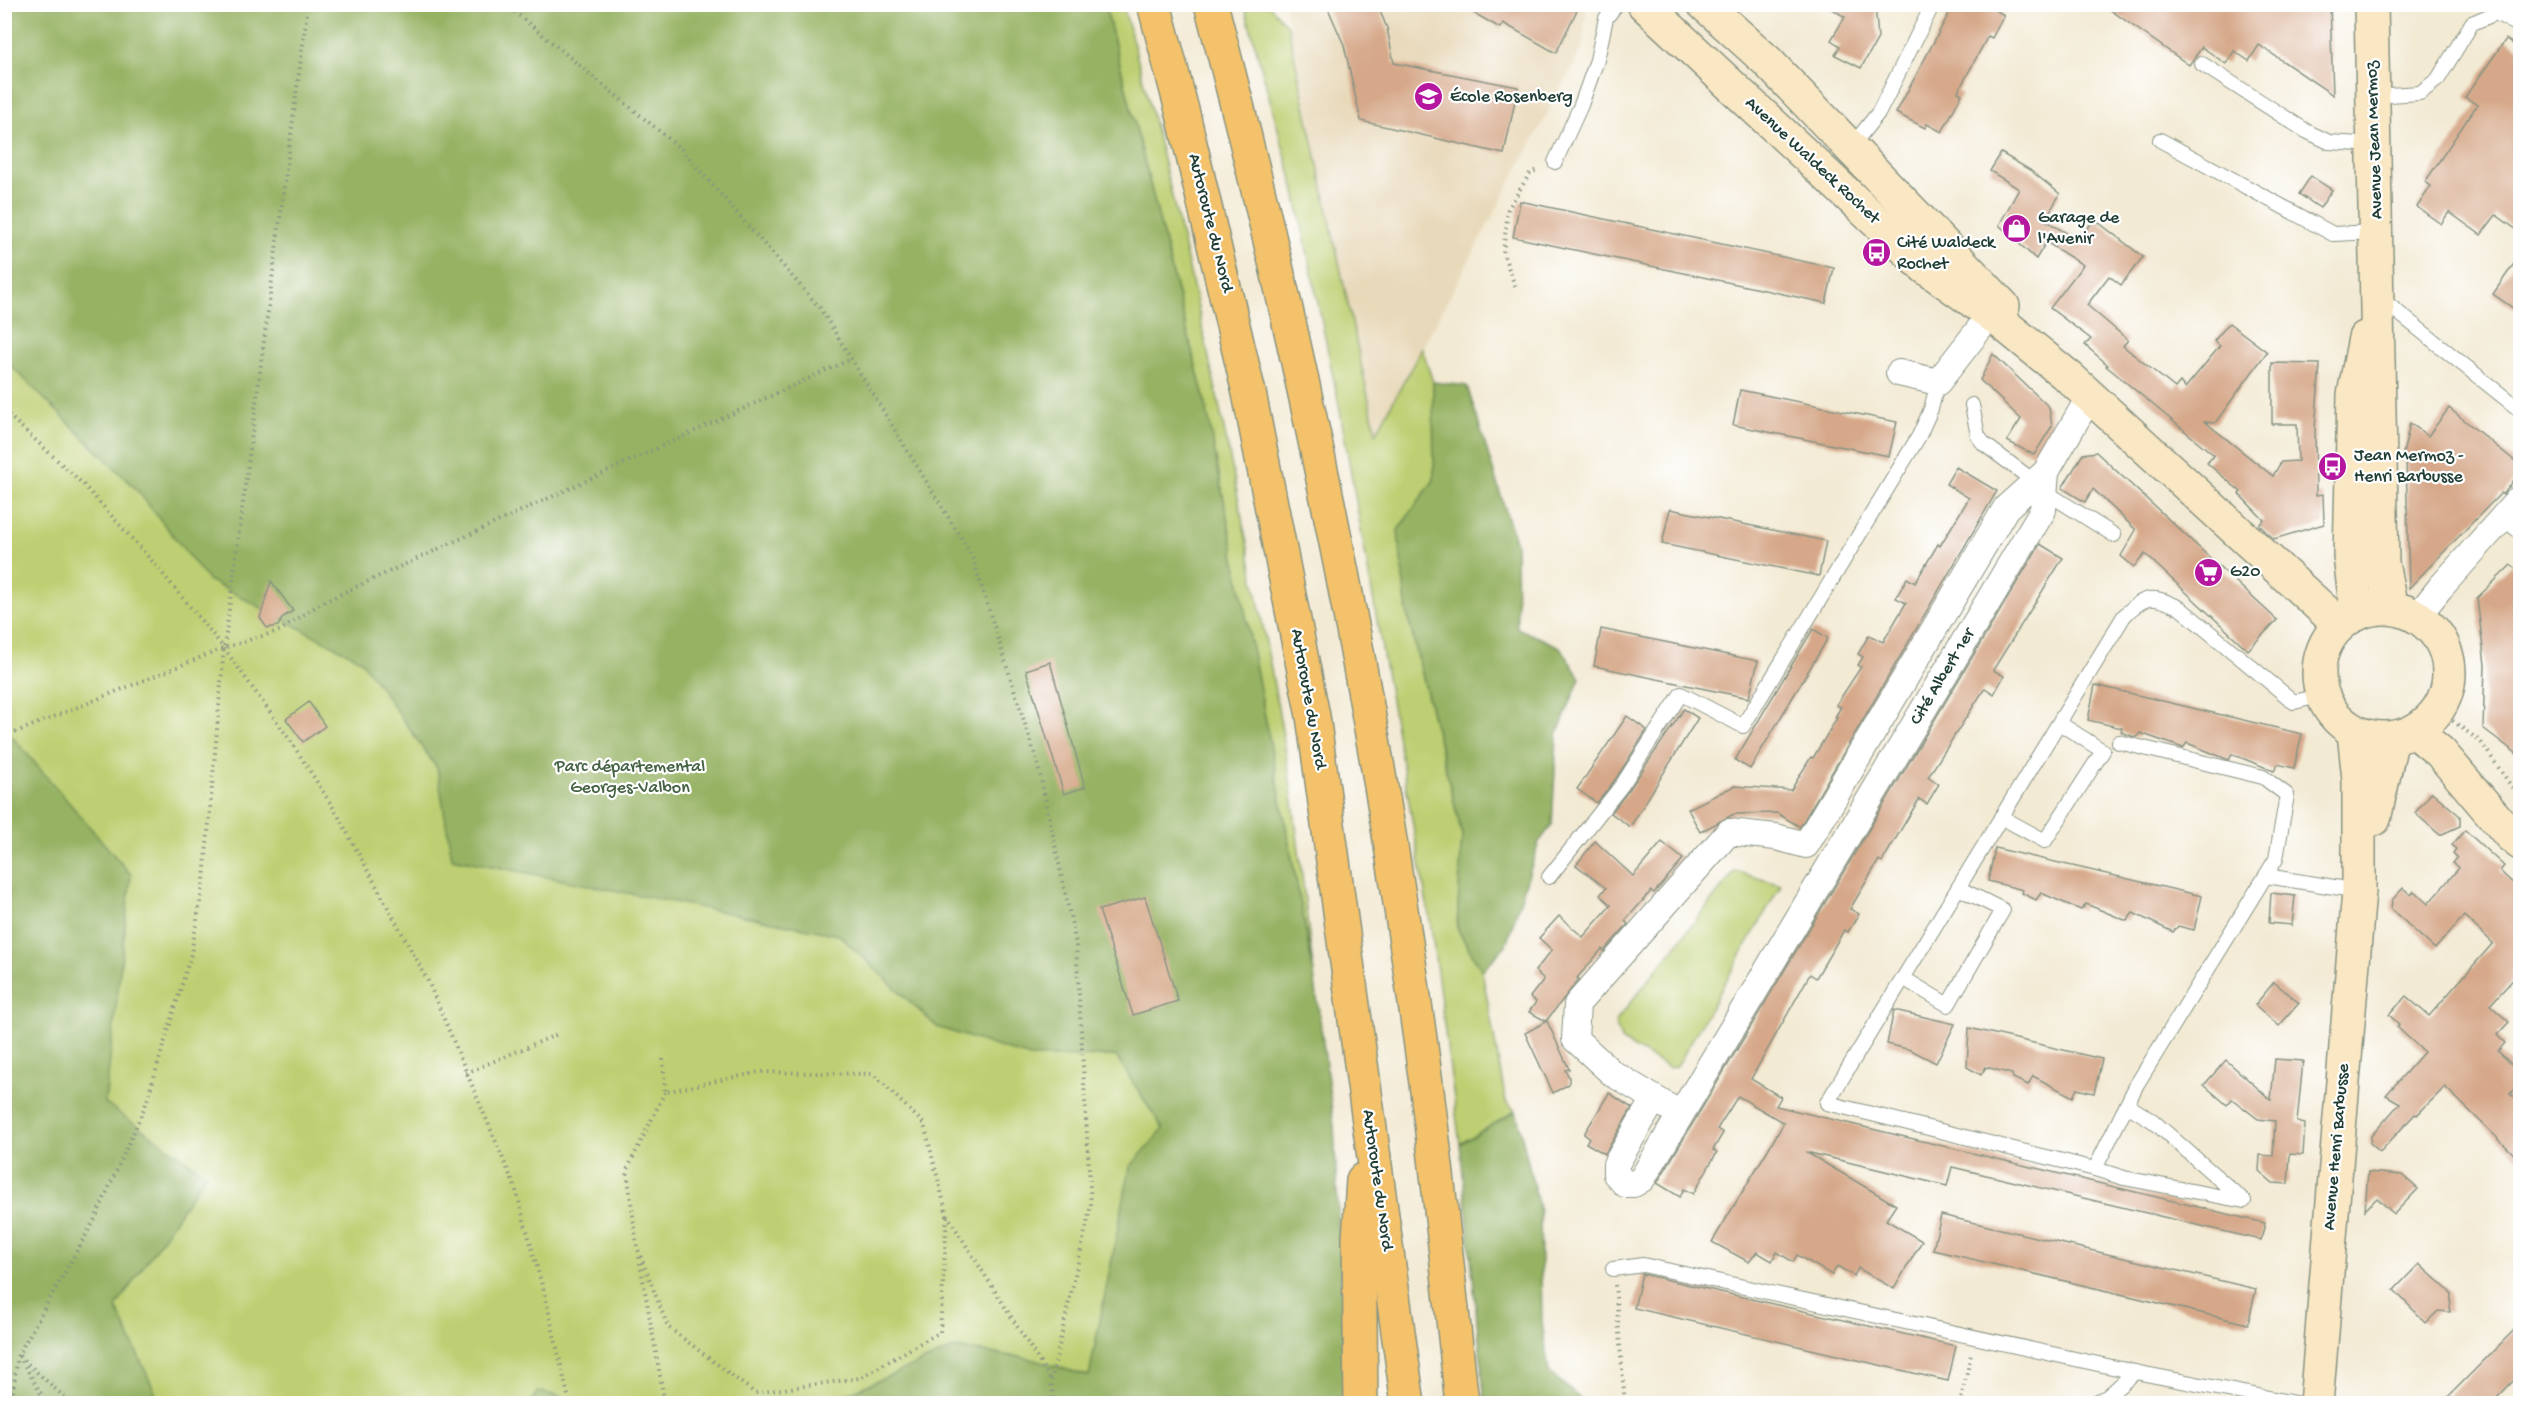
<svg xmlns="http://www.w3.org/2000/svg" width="2525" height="1408" font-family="'Gochi Hand',sans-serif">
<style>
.built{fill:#e8d9ba}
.green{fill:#bdcf72;stroke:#6e8653;stroke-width:1.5}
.forest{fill:#96b264;stroke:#5a784c;stroke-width:1.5}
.building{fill:#d6a889}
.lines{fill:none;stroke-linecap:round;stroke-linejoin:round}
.lane-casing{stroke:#899484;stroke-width:16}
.street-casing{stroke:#899484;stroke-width:28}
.secondary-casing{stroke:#899484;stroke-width:36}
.highway-casing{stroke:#899484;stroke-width:36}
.path{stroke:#899484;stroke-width:4;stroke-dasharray:1.5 4.5;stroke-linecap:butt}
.lane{stroke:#fff;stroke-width:14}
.street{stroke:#fff;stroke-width:26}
.secondary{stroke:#fae7c3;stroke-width:33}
.highway{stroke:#f3c26a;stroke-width:33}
.labels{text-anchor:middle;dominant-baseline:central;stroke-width:4.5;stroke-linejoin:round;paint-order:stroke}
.poi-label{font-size:18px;fill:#1f3d34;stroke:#fff;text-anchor:start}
.street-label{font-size:18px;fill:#1f3d34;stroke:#fff}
.park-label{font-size:18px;fill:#466244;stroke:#fff}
</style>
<rect width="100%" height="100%" fill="#fff"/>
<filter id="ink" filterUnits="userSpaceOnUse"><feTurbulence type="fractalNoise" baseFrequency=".0167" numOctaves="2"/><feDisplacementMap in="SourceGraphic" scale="12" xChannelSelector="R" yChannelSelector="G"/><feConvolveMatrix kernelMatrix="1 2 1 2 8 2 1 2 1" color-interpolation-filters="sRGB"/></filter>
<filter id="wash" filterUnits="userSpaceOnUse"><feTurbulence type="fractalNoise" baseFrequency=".008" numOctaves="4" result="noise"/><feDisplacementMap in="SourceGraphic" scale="24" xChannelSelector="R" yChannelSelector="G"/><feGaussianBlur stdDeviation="1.35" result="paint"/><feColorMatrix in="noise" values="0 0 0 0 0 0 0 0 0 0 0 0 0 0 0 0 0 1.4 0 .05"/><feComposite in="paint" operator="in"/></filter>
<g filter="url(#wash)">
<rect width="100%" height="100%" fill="#f3ead4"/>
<path class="built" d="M 1284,5 L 1587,5 L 1582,49 L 1376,434 Z"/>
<g class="green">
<path d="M 5,5 L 1078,5 L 1333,1403 L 5,1404 Z"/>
<path d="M 1105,5 L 1123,5 C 1190,249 1241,498 1285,747 C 1297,822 1304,899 1314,974 L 1206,406 Z"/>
<path d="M 1244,5 L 1269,5 L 1288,27 L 1376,433 L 1422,348 L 1433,382 L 1434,480 L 1398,530 L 1407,613 L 1462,835 L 1457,928 L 1482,971 L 1506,1102 L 1516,1111 L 1460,1144 L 1431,927 L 1339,405 L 1294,187 Z"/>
<path d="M 1735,871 L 1781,885 L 1677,1066 L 1669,1068 L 1622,1041 L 1615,1022 Z"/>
</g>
<g class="forest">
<path d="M 4,5 L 1105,5 L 1206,406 L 1314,974 L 1334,1126 L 1347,1403 L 825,1403 L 955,1348 L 1027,1358 L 1089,1376 L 1130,1167 L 1163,1129 L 1116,1056 L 1030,1057 L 937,1027 L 839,935 L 452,858 L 437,768 L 361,660 L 208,580 L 136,489 L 5,360 Z"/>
<path d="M 1433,382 L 1467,386 L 1516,544 L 1517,628 L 1560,647 L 1580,678 L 1557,735 L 1552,825 L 1539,842 L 1506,945 L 1482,971 L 1457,928 L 1462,834 L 1407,613 L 1398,530 L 1434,480 Z"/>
<path d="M 4,727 L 131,875 L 105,1103 L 206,1174 L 116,1307 L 160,1403 L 5,1403 Z"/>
<path d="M 1516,1111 L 1540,1212 L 1542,1322 L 1549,1372 L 1585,1403 L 1485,1403 L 1460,1144 Z"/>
<path d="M 539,1391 L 581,1403 L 530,1403 Z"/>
</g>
<g id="blocks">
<g class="building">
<path d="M 1326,4 L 1377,4 L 1387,28 L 1394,63 L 1518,87 L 1504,154 L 1361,121 L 1344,45 Z"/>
<path d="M 1458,4 L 1580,4 L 1556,53 L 1503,23 L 1500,28 Z"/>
<path d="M 1824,4 L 1875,4 L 1878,38 L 1861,68 L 1835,55 L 1840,46 L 1831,40 L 1845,17 Z"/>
<path d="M 1954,4 L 1985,4 L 2004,15 L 1992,38 L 1988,36 L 1958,92 L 1962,94 L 1942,132 L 1927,124 L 1925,128 L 1896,113 Z"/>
<path d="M 2102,4 L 2330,4 L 2333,95 L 2259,45 L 2249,61 L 2234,51 L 2226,64 L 2202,47 L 2189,65 Z"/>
<path d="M 2506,39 L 2520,49 L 2520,232 L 2496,215 L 2481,235 L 2449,212 L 2441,224 L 2417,207 L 2431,186 L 2425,182 L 2477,105 L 2465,97 Z"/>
<path d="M 2001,153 L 2030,170 L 2060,194 L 2045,220 L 2079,241 L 2094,219 L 2143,257 L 2121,285 L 2109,276 L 2087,305 L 2128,340 L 2123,346 L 2175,388 L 2180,382 L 2185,388 L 2220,346 L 2214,341 L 2229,323 L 2267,352 L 2215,423 L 2205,422 L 2273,476 L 2281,462 L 2298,461 L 2297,424 L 2272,424 L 2272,363 L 2320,364 L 2315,429 L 2316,495 L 2323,494 L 2324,524 L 2274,539 L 2259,525 L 2264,520 L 2239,494 L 2241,492 L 2207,463 L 2214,455 L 2106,366 L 2108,365 L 2085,345 L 2091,339 L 2050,308 L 2083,265 L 2046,242 L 2036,259 L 1999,225 L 2019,189 L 1990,171 Z"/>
<path d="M 2311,176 L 2332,190 L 2320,208 L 2299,194 Z"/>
<path d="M 1520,201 L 1834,268 L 1826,303 L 1513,237 Z"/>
<path d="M 2520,255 L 2520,313 L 2493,294 Z"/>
<path d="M 1993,354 L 2049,407 L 2052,426 L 2034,455 L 2007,441 L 2021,419 L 1980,380 Z"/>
<path d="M 1740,390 L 1897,422 L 1889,456 L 1733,425 Z"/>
<path d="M 2449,408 L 2520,465 L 2520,472 L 2503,495 L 2501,493 L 2409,588 L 2406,456 L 2403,454 L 2410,423 L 2428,436 Z"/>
<path d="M 2096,452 L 2277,620 L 2248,650 L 2145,554 L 2134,567 L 2121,556 L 2136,530 L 2093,489 L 2085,502 L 2062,488 L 2083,454 Z"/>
<path d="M 1956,467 L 1997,491 L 1800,827 L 1777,813 L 1734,814 L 1700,832 L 1688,809 L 1734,786 L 1791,790 L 1811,757 L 1813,758 L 1837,718 L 1835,717 L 1841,707 L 1836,705 L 1861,667 L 1858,665 L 1863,657 L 1858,654 L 1869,635 L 1883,642 L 1906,603 L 1896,598 L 1907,578 L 1915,583 L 1938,544 L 1940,546 L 1969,498 L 1946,484 Z"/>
<path d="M 1670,509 L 1826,541 L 1819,576 L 1662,544 Z"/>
<path d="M 2040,544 L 2063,558 L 1993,670 L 2004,676 L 1994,694 L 1985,688 L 1928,777 L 1939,784 L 1927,804 L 1919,799 L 1882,862 L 1879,860 L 1850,909 L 1859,914 L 1848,932 L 1844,930 L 1816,978 L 1810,974 L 1751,1079 L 1781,1097 L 1776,1106 L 2265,1223 L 2261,1240 L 1952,1167 L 1947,1186 L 1806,1152 L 1896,1205 L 1886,1220 L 1922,1241 L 1894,1289 L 1858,1268 L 1854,1276 L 1837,1266 L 1832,1275 L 1797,1255 L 1793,1262 L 1777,1252 L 1772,1261 L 1757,1252 L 1749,1262 L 1712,1242 L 1784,1123 L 1738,1096 L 1717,1129 L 1723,1133 L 1713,1150 L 1717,1152 L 1693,1194 L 1684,1189 L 1680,1197 L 1657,1183 Z"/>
<path d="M 2511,565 L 2520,573 L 2520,756 L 2483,728 L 2485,665 L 2477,598 Z"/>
<path d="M 271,581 L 293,611 L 283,617 L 278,626 L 267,628 L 260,618 Z"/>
<path d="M 1601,629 L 1758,661 L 1749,698 L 1594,666 Z"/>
<path d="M 1813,629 L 1828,638 L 1750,769 L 1735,760 Z"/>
<path d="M 1050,662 L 1085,787 L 1064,794 L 1026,670 Z"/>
<path d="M 2095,685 L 2302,734 L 2294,768 L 2278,764 L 2274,771 L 2232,754 L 2229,760 L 2187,743 L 2183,748 L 2140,733 L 2137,737 L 2132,736 L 2121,732 L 2122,728 L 2088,720 Z"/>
<path d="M 309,702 L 325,726 L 303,742 L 286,719 Z"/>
<path d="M 1684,709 L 1698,718 L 1630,827 L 1611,813 L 1629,790 Z"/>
<path d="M 1627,716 L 1647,730 L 1615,780 L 1597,803 L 1577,789 Z"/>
<path d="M 2432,792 L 2460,816 L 2460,826 L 2440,835 L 2415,813 Z"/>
<path d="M 2465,830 L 2504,866 L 2500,871 L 2520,890 L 2520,972 L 2490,1005 L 2509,1022 L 2497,1035 L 2505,1043 L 2498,1051 L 2520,1073 L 2520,1083 L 2510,1094 L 2520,1104 L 2520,1160 L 2445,1087 L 2417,1115 L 2415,1114 L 2380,1152 L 2370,1143 L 2371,1136 L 2400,1103 L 2386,1095 L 2424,1052 L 2397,1027 L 2399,1024 L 2389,1015 L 2406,996 L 2429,1016 L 2493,943 L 2464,916 L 2435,949 L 2391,909 L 2392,900 L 2403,888 L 2411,895 L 2414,891 L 2428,904 L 2459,868 L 2452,863 L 2457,857 L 2453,853 L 2456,849 L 2452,845 Z"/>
<path d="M 1595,841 L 1633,876 L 1662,842 L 1683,859 L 1654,893 L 1651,891 L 1625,921 L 1628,924 L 1604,951 L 1602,949 L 1577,978 L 1579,979 L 1546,1021 L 1529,1012 L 1536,1002 L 1530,997 L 1544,979 L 1535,971 L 1552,950 L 1539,938 L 1559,916 L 1583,937 L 1611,905 L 1600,895 L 1606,888 L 1576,865 Z"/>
<path d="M 1995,848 L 2202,896 L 2194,930 L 2178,926 L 2173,932 L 2133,913 L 2127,921 L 2086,904 L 2081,910 L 2041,893 L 2036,900 L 2022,893 L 2023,890 L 1988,881 Z"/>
<path d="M 2271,893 L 2295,896 L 2292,925 L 2269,923 Z"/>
<path d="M 1145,897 L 1178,1001 L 1133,1015 L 1099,910 Z"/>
<path d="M 2274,982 L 2299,1003 L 2279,1026 L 2255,1005 Z"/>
<path d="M 1894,1010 L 1955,1024 L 1936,1063 L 1911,1050 L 1887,1044 Z"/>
<path d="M 1547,1021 L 1569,1069 L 1565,1070 L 1569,1077 L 1569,1084 L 1553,1093 L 1525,1033 Z"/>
<path d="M 1969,1028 L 2102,1059 L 2094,1093 L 2077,1089 L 2073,1097 L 2033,1076 L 2028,1085 L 2013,1078 L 2012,1074 L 1986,1067 L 1981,1075 L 1967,1067 Z"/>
<path d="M 2275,1059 L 2303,1061 L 2297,1122 L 2305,1124 L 2303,1155 L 2290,1154 L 2288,1184 L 2273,1183 L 2259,1171 L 2260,1155 L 2273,1156 L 2275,1121 L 2258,1119 L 2232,1099 L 2227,1105 L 2204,1085 L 2226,1060 L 2271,1100 Z"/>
<path d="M 1609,1093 L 1632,1108 L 1605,1154 L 1586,1143 L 1589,1138 L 1584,1134 Z"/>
<path d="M 2368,1172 L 2402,1175 L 2418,1189 L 2394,1214 L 2377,1198 L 2365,1210 Z"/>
<path d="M 1941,1215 L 2256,1289 L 2248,1324 L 1933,1250 Z"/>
<path d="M 2419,1264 L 2451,1293 L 2450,1312 L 2438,1311 L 2426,1323 L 2394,1290 Z"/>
<path d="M 1642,1274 L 1956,1346 L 1948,1381 L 1634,1308 Z"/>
<path d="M 2520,1324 L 2520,1374 L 2491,1404 L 2441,1404 Z"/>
</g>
</g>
</g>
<g filter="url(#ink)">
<use href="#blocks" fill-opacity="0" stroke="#899484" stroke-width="1.5"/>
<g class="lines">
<defs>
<g id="lane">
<path d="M 2202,64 L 2306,131 L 2329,142 L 2375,145"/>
<path d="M 2373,96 L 2420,93 L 2438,79 L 2472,23 L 2496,13 L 2520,26"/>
<path d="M 2160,140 L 2333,234 L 2375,232"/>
<path d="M 1851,147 L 1879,112 L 1933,4"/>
<path d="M 1555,162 L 1581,105 L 1597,60 L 1606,18 L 1617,4"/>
<path d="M 2380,298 L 2520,410"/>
<path d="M 1972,405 L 1978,436 L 1984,444 L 2035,482"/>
<path d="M 2044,491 L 2114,535"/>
<path d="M 2502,518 L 2520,532"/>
<path d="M 2119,742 L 2263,777 L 2287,795 L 2276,859 L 2137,1084 L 2095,1169 L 1827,1103 L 2124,616 C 2146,594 2153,595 2180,608 L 2294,702 L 2323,695"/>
<path d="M 2001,817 L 2045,841 L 2103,751 L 2059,723"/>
<path d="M 2266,876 L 2359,891"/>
<path d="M 1549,877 L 1622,785 L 1681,694 L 1743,726 L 1919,436 L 1931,409 L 1938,382"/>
<path d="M 1903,978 L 1948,1005 L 2003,910 L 1958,888"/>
<path d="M 2095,1169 L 2124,1178 L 2244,1201 L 2153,1121 L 2127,1105"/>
<path d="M 1613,1269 L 1643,1265 L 2135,1372 L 2107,1397 L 2091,1404"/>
<path d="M 2135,1372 L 2300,1404"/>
</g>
<g id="street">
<path d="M 1899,373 L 1938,382 L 1991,314"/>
<path d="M 2417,617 L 2440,588 L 2520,498"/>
<path d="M 1654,1099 L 1616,1164 L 1616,1174 L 1625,1184 L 1634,1184 L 1642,1179 L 2043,510 L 2046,472"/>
<path d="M 1680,1114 L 1612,1073 L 1575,1039 L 1577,1004 L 1729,832 L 1776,837 L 1806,845 L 2006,508 L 2046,472 L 2090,396"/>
</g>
<g id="secondary">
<path d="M 1644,4 L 1925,267 L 1991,314 L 2070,378 L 2340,625"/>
<path d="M 1704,4 L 1767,61 L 2003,306"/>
<path d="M 2371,4 L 2382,563 L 2391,608"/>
<circle cx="2384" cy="673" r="65"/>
<path d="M 2357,614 L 2350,556 L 2354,395 L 2365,338"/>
<path d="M 2414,731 L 2440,752 L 2510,835 L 2520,843"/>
<path d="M 2374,819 L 2392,738"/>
<path d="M 2316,1404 L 2359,891 L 2359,780 L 2354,732"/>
</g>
<g id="highway">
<path d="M 1154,4 L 1183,114 L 1249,393 L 1313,716 L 1408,1404"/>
<path d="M 1211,4 C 1305,361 1379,725 1427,1091 C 1440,1195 1451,1299 1462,1404"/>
<path d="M 1361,1404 L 1359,1239 L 1363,1180"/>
</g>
</defs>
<use href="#lane" class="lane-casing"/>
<use href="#street" class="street-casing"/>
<use href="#secondary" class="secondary-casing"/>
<use href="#highway" class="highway-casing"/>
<g class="path">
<path d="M 505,4 L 681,149 L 820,308 L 972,556 L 1038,765 L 1076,944 L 1091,1205 L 1051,1381 L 1054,1404"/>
<path d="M 1515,286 L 1503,253 L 1508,209 L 1530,173 L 1539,169"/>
<path d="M 4,411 L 83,484 L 153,562 L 224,648 L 290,740 L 336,812 L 428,981 L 515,1187 L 546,1300 L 570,1404"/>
<path d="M 2438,710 L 2481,742 L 2520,799"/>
<path d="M 4,737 L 224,648 L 281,630 L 321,603 L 851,359"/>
<path d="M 663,1059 L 665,1092 L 759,1072 L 873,1074 L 924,1124 L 947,1215 L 1051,1380"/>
<path d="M 466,1073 L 558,1034"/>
<path d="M 665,1092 L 627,1170 L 637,1247 L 668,1327 L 755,1393 L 860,1378 L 940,1332 L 947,1215"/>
<path d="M 639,1257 L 665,1404"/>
<path d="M 1615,1285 L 1625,1404"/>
<path d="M 19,1356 L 72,1404"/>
<path d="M 22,1361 L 47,1404"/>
<path d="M 11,1404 L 18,1355 L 95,1219 L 146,1104 L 191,954 L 204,880 L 224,648 L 308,4"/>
<path d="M 1960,1404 L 1971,1355"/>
</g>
<use href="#lane" class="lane"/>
<use href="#street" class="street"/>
<use href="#secondary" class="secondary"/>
<use href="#highway" class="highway"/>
</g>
</g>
<defs>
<symbol id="school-disc" viewBox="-11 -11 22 22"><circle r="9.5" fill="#b5179e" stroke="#fff"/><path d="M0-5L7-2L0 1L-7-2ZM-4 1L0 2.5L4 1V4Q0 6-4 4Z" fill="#fff"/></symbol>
<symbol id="shop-disc" viewBox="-11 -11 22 22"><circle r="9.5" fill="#b5179e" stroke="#fff"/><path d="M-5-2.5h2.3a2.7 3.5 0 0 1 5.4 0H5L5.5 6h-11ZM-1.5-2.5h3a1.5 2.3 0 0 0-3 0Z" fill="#fff"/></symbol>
<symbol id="bus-disc" viewBox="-11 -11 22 22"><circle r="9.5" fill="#b5179e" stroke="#fff"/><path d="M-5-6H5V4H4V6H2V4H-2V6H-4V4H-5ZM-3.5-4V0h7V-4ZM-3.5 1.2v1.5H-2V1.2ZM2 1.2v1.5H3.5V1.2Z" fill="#fff"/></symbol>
<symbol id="supermarket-disc" viewBox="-11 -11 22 22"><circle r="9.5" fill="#b5179e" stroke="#fff"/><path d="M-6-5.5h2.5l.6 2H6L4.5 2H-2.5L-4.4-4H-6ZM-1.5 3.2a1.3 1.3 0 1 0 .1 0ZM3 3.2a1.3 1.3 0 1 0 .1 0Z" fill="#fff"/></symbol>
</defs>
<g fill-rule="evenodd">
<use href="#school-disc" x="1412" y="80" width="33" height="33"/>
<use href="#shop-disc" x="2000" y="212" width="33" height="33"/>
<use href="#bus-disc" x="1860" y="236" width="33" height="33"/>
<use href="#bus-disc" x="2316" y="450" width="33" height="33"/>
<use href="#supermarket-disc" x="2192" y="556" width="33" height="33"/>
</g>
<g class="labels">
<g class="poi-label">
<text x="1450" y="97">École Rosenberg</text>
<text x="2038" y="218">Garage de<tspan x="2038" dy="21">l'Avenir</tspan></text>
<text x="1897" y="243">Cité Waldeck<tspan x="1897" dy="21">Rochet</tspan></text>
<text x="2354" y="456">Jean Mermoz -<tspan x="2354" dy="21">Henri Barbusse</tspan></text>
<text x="2230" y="572">G20</text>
</g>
<g class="street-label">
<text transform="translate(2375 140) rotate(-92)">Avenue Jean Mermoz</text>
<text transform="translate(1812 161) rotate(43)">Avenue Waldeck Rochet</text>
<text transform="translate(1210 223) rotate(76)">Autoroute du Nord</text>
<text transform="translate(1943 677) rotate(-59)">Cité Albert 1er</text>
<text transform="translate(1308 699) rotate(80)">Autoroute du Nord</text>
<text transform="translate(2337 1147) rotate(-85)">Avenue Henri Barbusse</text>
<text transform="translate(1377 1180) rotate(82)">Autoroute du Nord</text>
</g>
<g class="park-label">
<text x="630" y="767">Parc départemental<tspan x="630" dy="21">Georges-Valbon</tspan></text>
</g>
</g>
<rect width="2525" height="1408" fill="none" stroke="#fff" stroke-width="24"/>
</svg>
